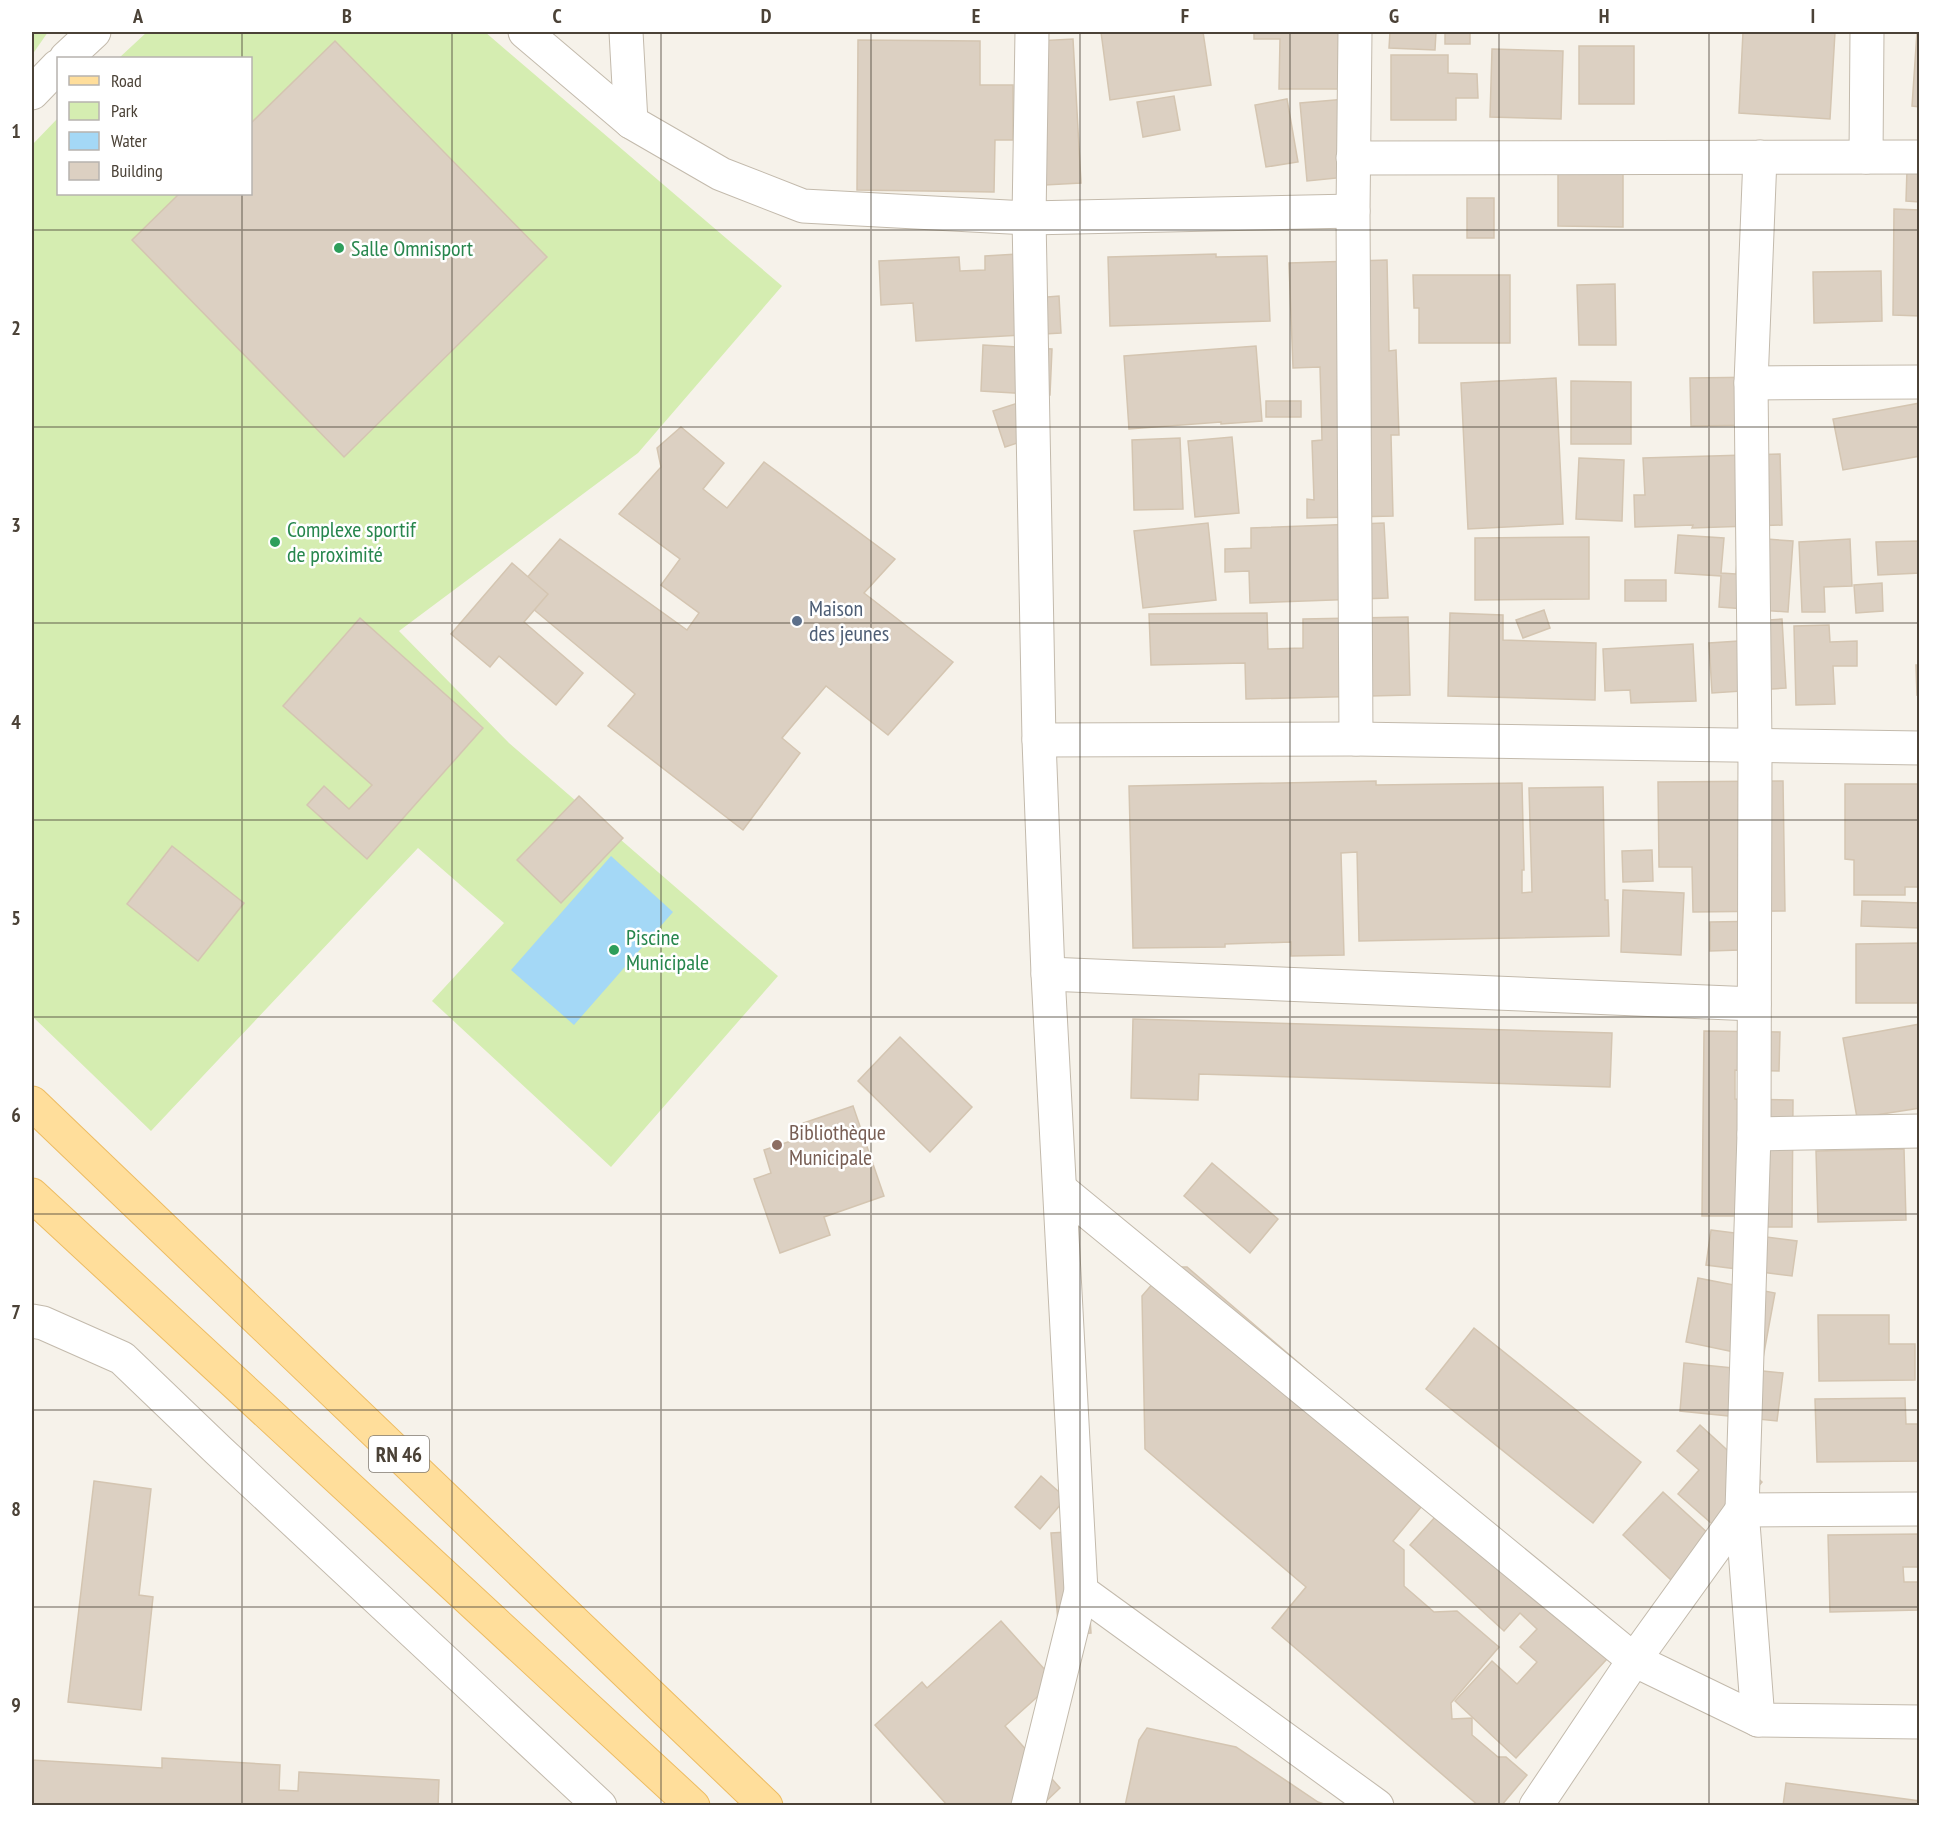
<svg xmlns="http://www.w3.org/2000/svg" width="1951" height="1837" font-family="'PT Sans Narrow',sans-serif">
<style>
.green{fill:#d5edb1}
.water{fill:#a4d8f6}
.building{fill:#dcd0c2;stroke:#d4c5b1;stroke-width:1.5}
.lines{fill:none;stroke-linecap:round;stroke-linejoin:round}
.minor-casing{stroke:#c3baac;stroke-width:35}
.major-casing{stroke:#edbc62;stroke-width:35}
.minor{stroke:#fff;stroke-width:33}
.major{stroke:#ffde9b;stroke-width:33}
.grid{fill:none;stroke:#4b4237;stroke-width:1.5;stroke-opacity:0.55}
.leisure-dot{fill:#2e9e5b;stroke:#fff;stroke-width:2}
.service-dot{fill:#5c6f8a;stroke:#fff;stroke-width:2}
.education-dot{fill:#8d6e63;stroke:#fff;stroke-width:2}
.labels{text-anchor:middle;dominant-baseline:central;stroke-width:5;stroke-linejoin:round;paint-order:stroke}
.shield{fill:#fff;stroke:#817b73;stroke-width:1.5}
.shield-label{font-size:21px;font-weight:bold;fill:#4b4237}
.leisure-label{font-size:22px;fill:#27864d;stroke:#fff;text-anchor:start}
.service-label{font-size:22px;fill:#4e5e75;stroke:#fff;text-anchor:start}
.education-label{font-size:22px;fill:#785e54;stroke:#fff;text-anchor:start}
.neatline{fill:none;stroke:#4b4237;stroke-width:2}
.grid-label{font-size:20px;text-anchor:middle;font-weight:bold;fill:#4b4237}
</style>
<rect width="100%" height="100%" fill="#f6f2ea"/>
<g class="green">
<path d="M 32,32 L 48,32 L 32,55 Z"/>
<path d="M 147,32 L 485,32 L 782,286 L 638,453 L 399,631 L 509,743 L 778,976 L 611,1167 L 432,1001 L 504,923 L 418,848 L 151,1131 L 32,1016 L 32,145 L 58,118 L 58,194 L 250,194 L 250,58 L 119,58 Z"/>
</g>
<path class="water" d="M 611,856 L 673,912 L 574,1025 L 511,970 Z"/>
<g class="building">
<path d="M 1101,32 L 1203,32 L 1211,85 L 1110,100 Z"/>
<path d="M 1254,32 L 1371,32 L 1371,89 L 1279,89 L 1280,39 L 1254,39 Z"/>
<path d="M 1390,32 L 1436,32 L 1435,50 L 1389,48 Z"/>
<rect x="1445" y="32" width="25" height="12"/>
<path d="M 1743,32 L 1835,32 L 1830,119 L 1739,113 Z"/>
<path d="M 1917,32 L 1920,32 L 1920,107 L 1912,106 Z"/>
<path d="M 1073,39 L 1081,183 L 1026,186 L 1019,42 Z"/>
<path d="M 858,40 L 980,41 L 980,85 L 1013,85 L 1013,140 L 995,140 L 994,192 L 857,190 Z"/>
<path d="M 335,41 L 547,257 L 344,457 L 132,240 L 179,194 L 250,194 L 250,124 Z"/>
<rect x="1579" y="46" width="55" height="58"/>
<path d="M 1492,49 L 1563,51 L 1561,119 L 1490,117 Z"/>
<path d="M 1391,55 L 1448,55 L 1448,73 L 1477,74 L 1478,98 L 1456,98 L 1456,120 L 1391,120 Z"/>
<path d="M 1174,96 L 1180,130 L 1143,137 L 1137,102 Z"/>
<path d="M 1358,98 L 1366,175 L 1307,181 L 1300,103 Z"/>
<path d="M 1287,99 L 1298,162 L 1266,167 L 1255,105 Z"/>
<path d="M 1907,169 L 1920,169 L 1920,202 L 1906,201 Z"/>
<path d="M 1558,172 L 1623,172 L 1623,227 L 1558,226 Z"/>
<rect x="1467" y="198" width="27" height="40"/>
<path d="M 1894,209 L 1920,210 L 1920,316 L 1893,315 Z"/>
<path d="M 1018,254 L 1047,297 L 1059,296 L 1061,333 L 916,341 L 913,303 L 881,305 L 879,261 L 959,257 L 960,271 L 985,270 L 985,256 Z"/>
<path d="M 1216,254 L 1216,257 L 1267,256 L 1270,321 L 1110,326 L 1108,257 Z"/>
<path d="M 1387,260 L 1389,351 L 1396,350 L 1399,435 L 1391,435 L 1393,516 L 1307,518 L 1307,499 L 1314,500 L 1312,441 L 1322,440 L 1320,367 L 1293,368 L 1289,263 Z"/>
<path d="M 1881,271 L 1882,321 L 1814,323 L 1813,272 Z"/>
<path d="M 1413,275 L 1510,275 L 1510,343 L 1419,343 L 1419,308 L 1414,308 Z"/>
<path d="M 1615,284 L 1616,345 L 1579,345 L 1577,285 Z"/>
<path d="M 983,345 L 1052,349 L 1050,395 L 981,391 Z"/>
<path d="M 1256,346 L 1262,421 L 1221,424 L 1221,422 L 1129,429 L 1124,356 Z"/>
<path d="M 1765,377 L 1765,425 L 1691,426 L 1690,378 Z"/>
<path d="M 1556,378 L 1563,524 L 1468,529 L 1461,383 Z"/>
<path d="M 1571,381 L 1631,382 L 1631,444 L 1571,444 Z"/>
<rect x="1266" y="401" width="35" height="16"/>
<path d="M 1021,402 L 1033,438 L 1005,447 L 993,411 Z"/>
<path d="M 1920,403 L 1920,456 L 1843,470 L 1833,419 Z"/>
<path d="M 681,427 L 724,463 L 703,489 L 727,508 L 764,462 L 895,559 L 864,593 L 953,662 L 888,735 L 826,686 L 782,738 L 800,753 L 743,830 L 608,726 L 635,694 L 514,593 L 560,539 L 687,630 L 699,613 L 661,585 L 680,559 L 619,514 L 661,467 L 657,448 Z"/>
<path d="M 1232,437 L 1239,513 L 1195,517 L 1188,441 Z"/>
<path d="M 1180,438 L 1183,509 L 1134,510 L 1132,440 Z"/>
<path d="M 1780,454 L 1782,525 L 1692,528 L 1693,525 L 1635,527 L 1634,495 L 1645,495 L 1643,458 Z"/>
<path d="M 1579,458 L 1624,460 L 1622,521 L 1576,519 Z"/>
<path d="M 1208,523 L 1216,600 L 1143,608 L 1134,531 Z"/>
<path d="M 1384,523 L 1388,598 L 1250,603 L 1249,571 L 1225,572 L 1225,549 L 1251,548 L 1251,528 Z"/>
<path d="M 1678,535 L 1724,538 L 1721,573 L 1736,574 L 1739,537 L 1793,541 L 1788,612 L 1719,607 L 1721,576 L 1675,573 Z"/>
<path d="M 1589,537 L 1589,599 L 1475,600 L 1475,538 Z"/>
<path d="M 1850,539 L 1852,586 L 1824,587 L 1825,612 L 1802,612 L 1799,542 Z"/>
<path d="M 1920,541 L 1920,573 L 1878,575 L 1876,542 Z"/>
<path d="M 512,563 L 548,594 L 524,622 L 583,673 L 556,705 L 499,656 L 490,667 L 451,634 Z"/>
<rect x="1625" y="580" width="41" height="21"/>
<path d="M 1882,583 L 1883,611 L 1856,613 L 1854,585 Z"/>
<path d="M 1544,610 L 1550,628 L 1523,638 L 1516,620 Z"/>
<path d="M 1267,613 L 1268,649 L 1303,648 L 1303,619 L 1408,617 L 1410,695 L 1246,699 L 1245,663 L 1151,665 L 1149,614 Z"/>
<path d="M 1450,613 L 1503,615 L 1503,640 L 1596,643 L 1595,700 L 1448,696 Z"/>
<path d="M 360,618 L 483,728 L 367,859 L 307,805 L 324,786 L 349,809 L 372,785 L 283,706 Z"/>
<path d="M 1782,619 L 1786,688 L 1712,693 L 1709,643 L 1754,640 L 1753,621 Z"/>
<path d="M 1829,625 L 1830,642 L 1857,641 L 1857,666 L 1833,666 L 1835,704 L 1796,705 L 1794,626 Z"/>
<path d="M 1693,644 L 1696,701 L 1631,703 L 1630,690 L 1605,691 L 1603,649 Z"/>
<path d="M 1916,665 L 1920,665 L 1920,694 L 1917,695 Z"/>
<path d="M 1376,781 L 1376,785 L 1522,783 L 1524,870 L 1522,870 L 1522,893 L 1532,892 L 1529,788 L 1603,787 L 1605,900 L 1608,900 L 1609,936 L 1359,941 L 1357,852 L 1341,853 L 1344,955 L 1291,956 L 1291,942 L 1225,944 L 1225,947 L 1133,948 L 1129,786 Z"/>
<path d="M 1783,781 L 1785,911 L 1693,912 L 1692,867 L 1659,867 L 1658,782 Z"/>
<path d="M 1845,784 L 1920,784 L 1920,887 L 1905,887 L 1905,895 L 1854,895 L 1854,860 L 1845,859 Z"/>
<path d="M 579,796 L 623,838 L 561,903 L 517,860 Z"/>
<path d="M 172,846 L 244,903 L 198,961 L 127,904 Z"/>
<path d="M 1652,850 L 1653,881 L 1623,882 L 1622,851 Z"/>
<path d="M 1623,890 L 1684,893 L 1681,955 L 1621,952 Z"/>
<path d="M 1862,901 L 1920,903 L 1920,928 L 1861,926 Z"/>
<path d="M 1770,921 L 1771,949 L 1710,951 L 1710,922 Z"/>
<path d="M 1920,943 L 1920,1003 L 1856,1003 L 1856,944 Z"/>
<path d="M 1133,1019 L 1612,1033 L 1610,1087 L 1199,1074 L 1198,1100 L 1131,1098 Z"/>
<path d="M 1920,1024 L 1920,1108 L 1857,1118 L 1843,1038 Z"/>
<path d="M 1704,1031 L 1780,1032 L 1779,1071 L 1735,1070 L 1735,1099 L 1793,1100 L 1792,1227 L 1766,1227 L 1766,1216 L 1702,1216 Z"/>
<path d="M 900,1037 L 972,1107 L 930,1152 L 858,1081 Z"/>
<path d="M 853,1106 L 884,1196 L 824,1217 L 830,1235 L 780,1253 L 754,1179 L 771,1173 L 764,1150 L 797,1139 L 792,1127 Z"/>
<path d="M 1904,1149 L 1906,1220 L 1818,1222 L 1816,1151 Z"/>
<path d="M 1212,1163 L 1278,1219 L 1250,1253 L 1184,1196 Z"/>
<path d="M 1711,1230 L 1797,1241 L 1792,1276 L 1706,1265 Z"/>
<path d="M 1167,1267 L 1187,1267 L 1440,1484 L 1393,1541 L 1404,1550 L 1404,1586 L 1434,1612 L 1457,1611 L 1499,1647 L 1451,1703 L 1452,1719 L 1472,1718 L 1472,1735 L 1498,1757 L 1506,1757 L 1527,1775 L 1501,1806 L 1479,1806 L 1272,1628 L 1306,1587 L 1145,1449 L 1142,1296 Z"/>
<path d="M 1698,1278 L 1775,1293 L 1763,1358 L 1686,1342 Z"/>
<path d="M 1818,1315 L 1889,1315 L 1889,1344 L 1915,1344 L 1915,1380 L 1819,1381 Z"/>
<path d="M 1474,1328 L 1641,1462 L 1593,1523 L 1426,1389 Z"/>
<path d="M 1684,1363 L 1783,1373 L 1777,1421 L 1680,1411 Z"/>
<path d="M 1905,1398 L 1906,1424 L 1920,1424 L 1920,1461 L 1817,1462 L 1815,1399 Z"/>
<path d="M 1700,1425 L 1762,1482 L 1719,1530 L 1678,1494 L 1699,1470 L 1677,1451 Z"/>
<path d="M 1041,1476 L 1066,1498 L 1040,1529 L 1015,1507 Z"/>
<path d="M 94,1481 L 151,1489 L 139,1595 L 153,1597 L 141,1710 L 68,1702 Z"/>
<path d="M 1663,1492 L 1711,1536 L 1671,1580 L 1623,1535 Z"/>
<path d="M 1453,1497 L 1617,1648 L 1516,1758 L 1455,1701 L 1492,1661 L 1517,1684 L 1537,1662 L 1520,1647 L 1537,1629 L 1520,1613 L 1504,1631 L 1410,1545 Z"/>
<path d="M 1084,1531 L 1091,1633 L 1059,1635 L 1051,1533 Z"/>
<path d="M 1920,1534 L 1920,1567 L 1903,1567 L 1904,1582 L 1920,1582 L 1920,1610 L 1830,1612 L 1828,1535 Z"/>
<path d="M 1001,1621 L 1055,1681 L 1005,1726 L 1060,1788 L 1041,1806 L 948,1806 L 875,1725 L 922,1682 L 927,1688 Z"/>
<path d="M 1147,1728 L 1236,1747 L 1318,1802 L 1330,1806 L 1125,1806 L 1139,1740 Z"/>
<path d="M 162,1758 L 280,1765 L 279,1790 L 298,1791 L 299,1772 L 439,1780 L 438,1806 L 32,1806 L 32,1760 L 162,1768 Z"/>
<path d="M 1786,1783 L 1920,1801 L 1920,1806 L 1783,1806 Z"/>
</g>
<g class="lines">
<defs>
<g id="minor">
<path d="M 525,32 L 631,122 L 721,174 L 803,206 L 1029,218 L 1353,211"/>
<path d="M 626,32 L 631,122"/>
<path d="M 1355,32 L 1353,211 L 1356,739"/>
<path d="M 66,58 L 94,32"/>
<path d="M 32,93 L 58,66"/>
<path d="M 1866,157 L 1867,32"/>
<path d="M 1353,158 L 1920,157"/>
<path d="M 1751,383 L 1920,382"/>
<path d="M 1039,740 L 1356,739 L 1920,748"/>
<path d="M 1048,974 L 1754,1004"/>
<path d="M 1754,1134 L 1920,1131"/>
<path d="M 1060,1189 L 1634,1660 L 1758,1720 L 1920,1722"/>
<path d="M 32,1321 L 43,1323 L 122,1358 L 218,1450 L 600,1806"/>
<path d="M 1742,1510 L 1920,1509"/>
<path d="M 1081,1591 L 1377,1806"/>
<path d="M 1758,1720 L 1742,1510 L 1754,1134 L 1755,746 L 1751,383 L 1760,157"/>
<path d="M 1028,1806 L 1081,1591 L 1048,974 L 1039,740 L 1029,218 L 1032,32"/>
<path d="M 1536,1806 L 1634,1660 L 1742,1510"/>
</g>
<g id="major">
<path d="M 32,1103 L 766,1806"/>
<path d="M 32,1195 L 693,1806"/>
</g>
</defs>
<use href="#minor" class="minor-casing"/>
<use href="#major" class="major-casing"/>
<use href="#minor" class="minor"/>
<use href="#major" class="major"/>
</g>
<path class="grid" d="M 242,32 L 242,58M 452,32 L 452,1806M 661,32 L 661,1806M 871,32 L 871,1806M 1080,32 L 1080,1806M 1290,32 L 1290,1806M 1499,32 L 1499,1806M 1709,32 L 1709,1806M 242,194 L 242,1806M 32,230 L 1920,230M 32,427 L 1920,427M 32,623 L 1920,623M 32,820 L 1920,820M 32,1017 L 1920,1017M 32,1214 L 1920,1214M 32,1410 L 1920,1410M 32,1607 L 1920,1607"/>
<g class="leisure-dot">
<circle cx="339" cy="248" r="6"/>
<circle cx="275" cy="542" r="6"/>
<circle cx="614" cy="950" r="6"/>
</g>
<circle class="service-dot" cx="797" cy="621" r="6"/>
<circle class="education-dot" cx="777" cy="1145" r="6"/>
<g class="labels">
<rect class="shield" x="369" y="1436" width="60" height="36" rx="4.5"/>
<g class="shield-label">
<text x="399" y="1454">RN 46</text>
</g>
<g class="leisure-label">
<text x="351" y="248">Salle Omnisport</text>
<text x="287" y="529">Complexe sportif<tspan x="287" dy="25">de proximité</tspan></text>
<text x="626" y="937">Piscine<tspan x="626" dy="25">Municipale</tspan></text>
</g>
<g class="service-label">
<text x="809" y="608">Maison<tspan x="809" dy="25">des jeunes</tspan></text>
</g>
<g class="education-label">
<text x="789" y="1132">Bibliothèque<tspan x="789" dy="25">Municipale</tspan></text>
</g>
</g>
<rect width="1951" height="1837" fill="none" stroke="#ffffff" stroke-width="66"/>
<rect x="57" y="57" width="195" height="138" fill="#ffffff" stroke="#b7b3af" stroke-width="1.5"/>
<rect x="69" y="76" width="30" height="9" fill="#ffde9b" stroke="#b7b3af" stroke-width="1.5"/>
<text x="111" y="87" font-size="18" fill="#4b4237">Road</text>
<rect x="69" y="102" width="30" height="18" fill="#d5edb1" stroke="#b7b3af" stroke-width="1.5"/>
<text x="111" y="117" font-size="18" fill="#4b4237">Park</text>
<rect x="69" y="132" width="30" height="18" fill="#a4d8f6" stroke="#b7b3af" stroke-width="1.5"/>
<text x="111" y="147" font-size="18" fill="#4b4237">Water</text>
<rect x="69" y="162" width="30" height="18" fill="#dcd0c2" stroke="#b7b3af" stroke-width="1.5"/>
<text x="111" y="177" font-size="18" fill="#4b4237">Building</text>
<rect x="33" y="33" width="1885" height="1771" class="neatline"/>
<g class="grid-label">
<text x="138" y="23">A</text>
<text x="347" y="23">B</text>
<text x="557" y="23">C</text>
<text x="766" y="23">D</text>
<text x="976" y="23">E</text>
<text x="1185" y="23">F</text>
<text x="1394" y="23">G</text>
<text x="1604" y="23">H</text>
<text x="1813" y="23">I</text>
<text x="16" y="138">1</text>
<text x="16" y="335">2</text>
<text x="16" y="532">3</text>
<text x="16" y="729">4</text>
<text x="16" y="925">5</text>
<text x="16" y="1122">6</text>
<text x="16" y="1319">7</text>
<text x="16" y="1516">8</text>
<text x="16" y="1712">9</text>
</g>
</svg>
